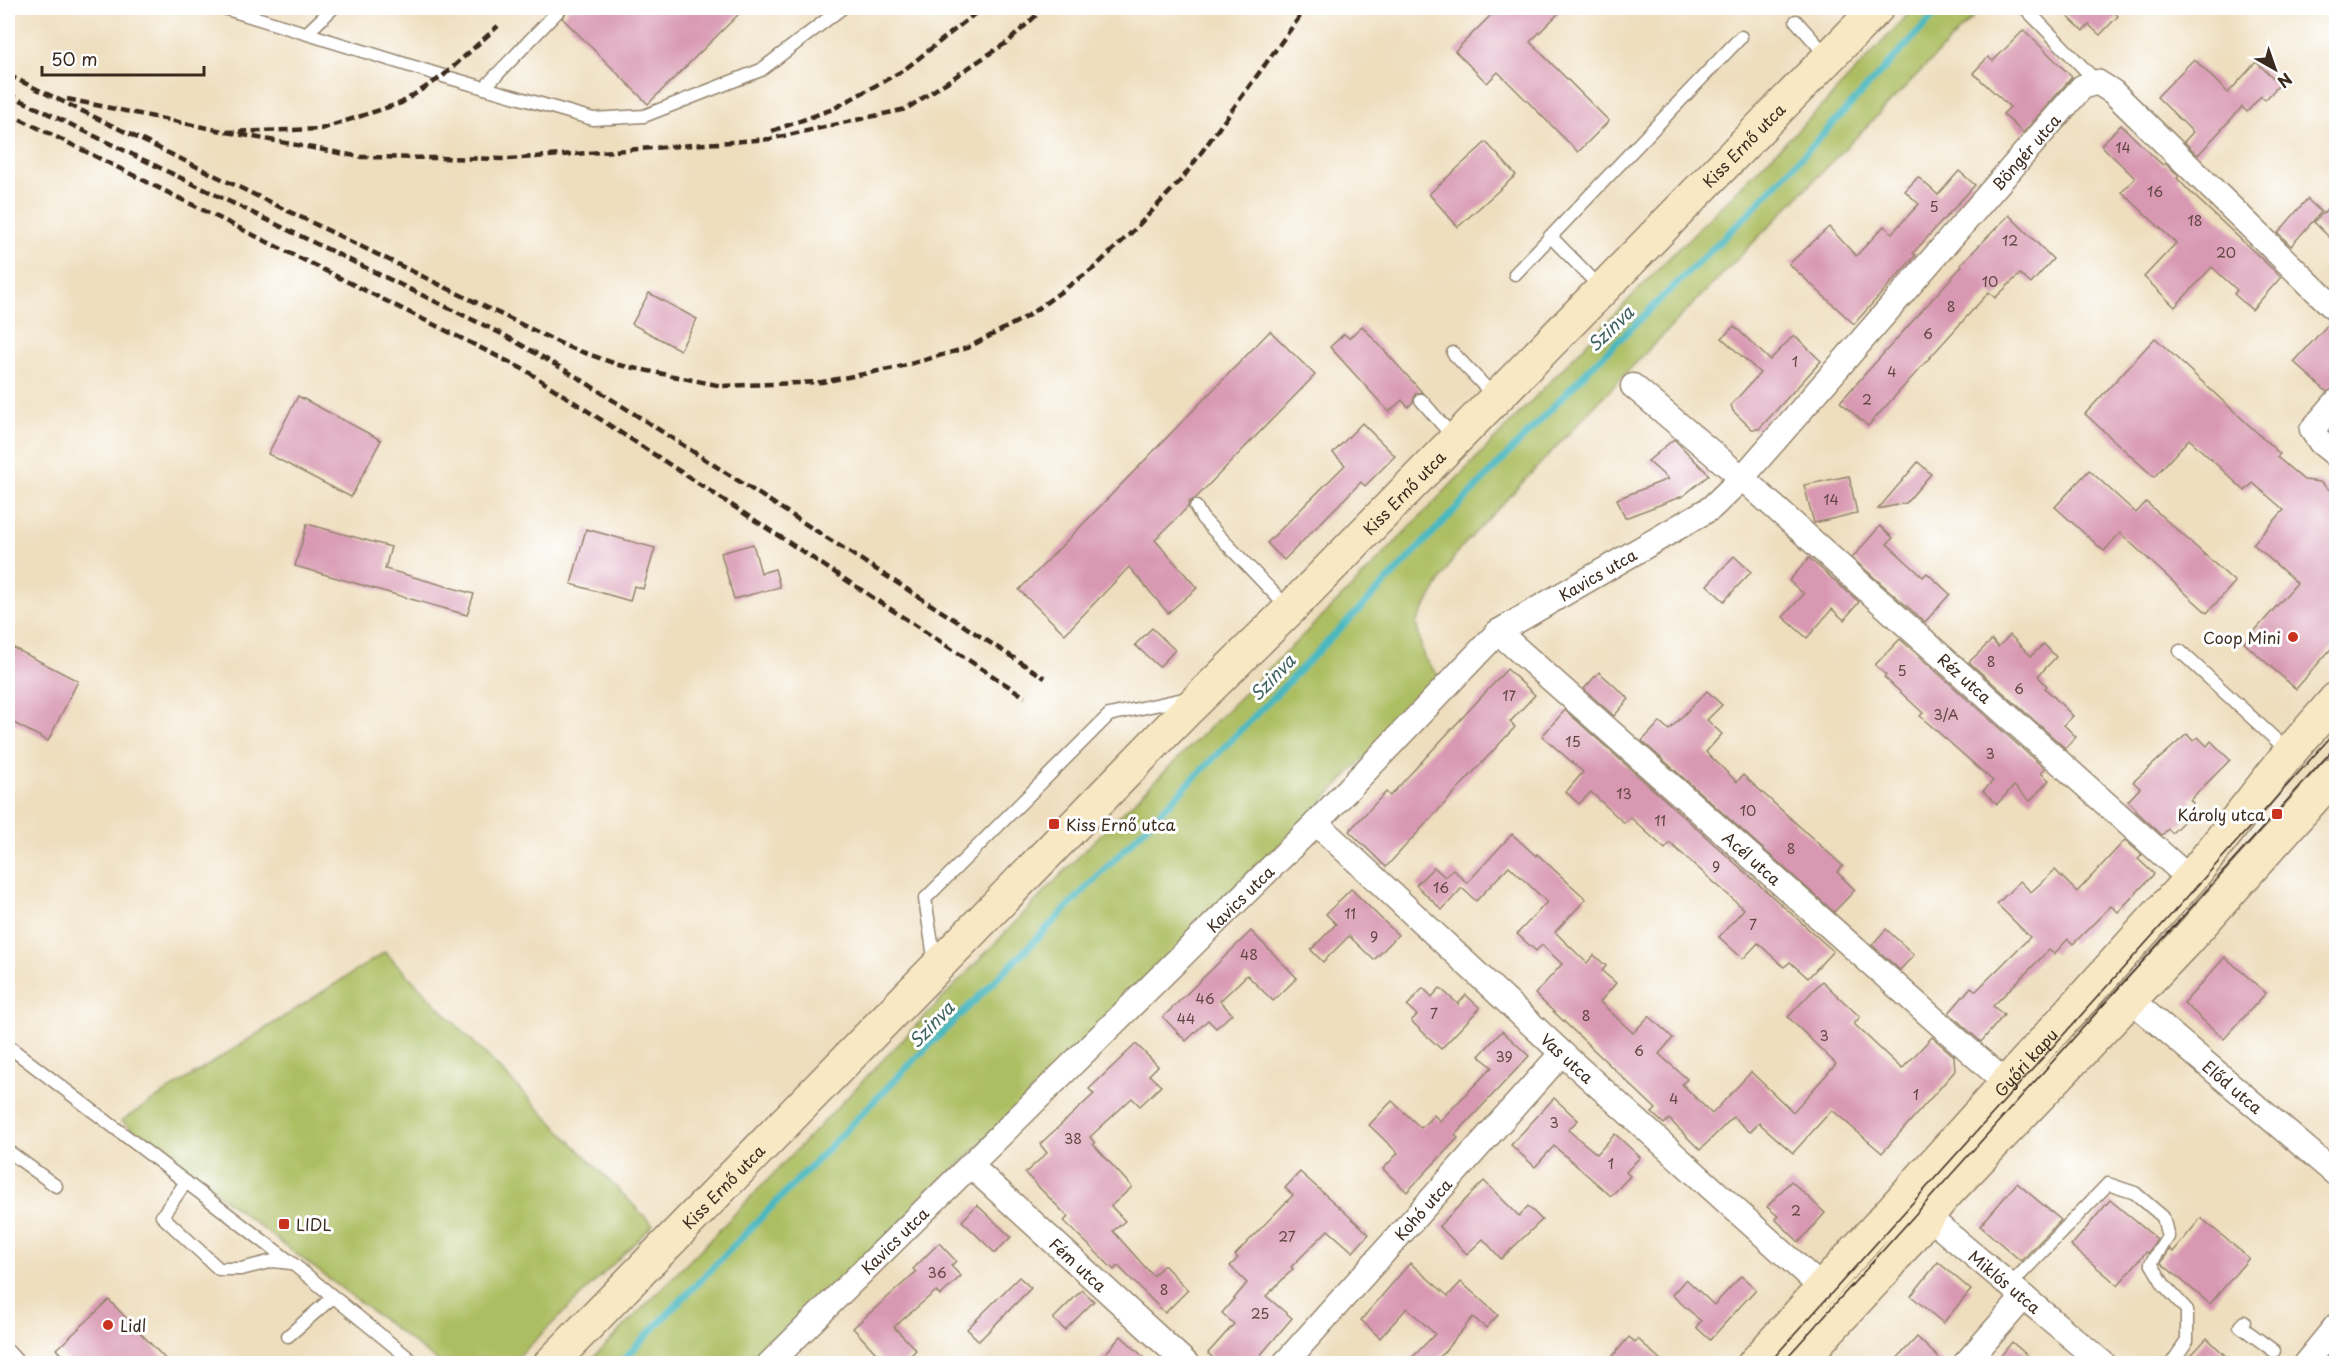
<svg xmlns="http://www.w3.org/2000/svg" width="2344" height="1371" font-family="'Playpen Sans',sans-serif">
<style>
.green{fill:#adbe62;stroke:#747440;stroke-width:1.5}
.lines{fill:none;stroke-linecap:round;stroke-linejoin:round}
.stream{stroke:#49b8c0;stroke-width:7}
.building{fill:#d898b1}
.lane-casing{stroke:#94846e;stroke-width:15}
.street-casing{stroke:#94846e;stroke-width:27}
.secondary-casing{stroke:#94846e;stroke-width:36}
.lane{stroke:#fff;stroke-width:12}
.street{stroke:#fff;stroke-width:24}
.secondary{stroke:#f8e8c3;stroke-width:33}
.tram{stroke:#3b2a1e;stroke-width:1.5}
.rail{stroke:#3b2a1e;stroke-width:4.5;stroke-dasharray:9 4.5;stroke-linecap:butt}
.poi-dot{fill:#c8321e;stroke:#fff;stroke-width:2}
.labels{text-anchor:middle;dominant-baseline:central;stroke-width:6;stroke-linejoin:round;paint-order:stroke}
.number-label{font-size:14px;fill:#624643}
.street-label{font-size:16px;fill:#3b2a1e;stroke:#fff}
.poi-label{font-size:16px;fill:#3b2a1e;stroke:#fff;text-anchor:start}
.water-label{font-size:18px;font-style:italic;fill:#41635f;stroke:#fff}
</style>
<rect width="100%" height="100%" fill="#fff"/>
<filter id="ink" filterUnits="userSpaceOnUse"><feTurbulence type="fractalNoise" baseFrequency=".0167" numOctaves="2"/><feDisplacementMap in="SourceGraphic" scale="12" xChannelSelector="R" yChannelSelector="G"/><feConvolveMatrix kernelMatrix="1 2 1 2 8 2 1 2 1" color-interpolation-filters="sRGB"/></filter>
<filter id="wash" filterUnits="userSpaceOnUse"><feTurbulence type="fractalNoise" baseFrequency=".008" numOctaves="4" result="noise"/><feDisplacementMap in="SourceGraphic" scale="24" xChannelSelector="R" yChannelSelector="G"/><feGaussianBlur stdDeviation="1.35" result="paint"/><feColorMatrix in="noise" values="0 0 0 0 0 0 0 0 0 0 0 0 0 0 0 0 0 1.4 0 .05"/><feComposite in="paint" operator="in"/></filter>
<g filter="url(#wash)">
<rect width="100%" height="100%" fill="#eedebe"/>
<g class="green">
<path d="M 1914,8 L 1982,8 L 1625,374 L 1457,552 L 1416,623 L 1424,658 L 1441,679 L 1233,893 L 759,1363 L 587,1364 L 699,1251 L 1084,851 L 1363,576 L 1667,260 L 1828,100 Z"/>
<path d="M 385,952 L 653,1225 L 512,1363 L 440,1363 L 121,1121 Z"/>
</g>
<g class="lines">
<path class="stream" d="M 619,1364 L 911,1063 L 1005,971 L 1388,580 L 1589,369 L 1750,212 L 1941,8"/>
</g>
<g id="blocks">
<g class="building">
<path d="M 569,8 L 745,8 L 648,104 L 562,18 Z"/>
<path d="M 1498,8 L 1564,8 L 1530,42 L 1609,121 L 1578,152 L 1498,72 L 1487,83 L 1455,51 Z"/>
<path d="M 2059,8 L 2110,8 L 2118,16 L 2100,35 L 2089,25 L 2083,31 Z"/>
<path d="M 2024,30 L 2072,77 L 2023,133 L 2003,114 L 2010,107 L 1973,73 L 1988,57 L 1993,61 Z"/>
<path d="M 2194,59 L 2228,93 L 2256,62 L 2280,84 L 2265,100 L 2261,96 L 2247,112 L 2242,107 L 2198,155 L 2184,142 L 2193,132 L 2157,97 Z"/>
<path d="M 2121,125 L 2155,158 L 2163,165 L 2165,163 L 2179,176 L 2177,178 L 2188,190 L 2281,277 L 2252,310 L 2234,294 L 2237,290 L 2212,267 L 2175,307 L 2144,277 L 2176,243 L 2122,192 L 2135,178 L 2101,145 Z"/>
<path d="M 1486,142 L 1516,175 L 1458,227 L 1429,194 Z"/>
<path d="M 1959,171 L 1975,185 L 1913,253 L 1916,255 L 1854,324 L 1789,264 L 1829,227 L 1856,256 L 1884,226 L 1892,233 L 1919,204 L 1905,191 L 1918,177 L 1938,195 Z"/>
<path d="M 2307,199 L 2321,212 L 2291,246 L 2278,233 Z"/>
<path d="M 2337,199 L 2337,245 L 2314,222 Z"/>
<path d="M 2009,215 L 2053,259 L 2031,284 L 2020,274 L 1995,298 L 1989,292 L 1868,426 L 1840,402 L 1962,266 L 1961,264 Z"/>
<path d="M 649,293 L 697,319 L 680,350 L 632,324 Z"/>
<path d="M 2330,322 L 2337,324 L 2337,388 L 2327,392 L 2294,362 Z"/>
<path d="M 1362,326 L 1422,392 L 1415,394 L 1413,402 L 1408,407 L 1402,400 L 1389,412 L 1330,347 L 1344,334 L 1349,338 Z"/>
<path d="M 1734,326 L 1770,360 L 1794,335 L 1821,361 L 1759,429 L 1752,429 L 1733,411 L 1731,405 L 1760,373 L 1722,338 Z"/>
<path d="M 1270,331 L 1315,375 L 1195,499 L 1189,502 L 1188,507 L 1155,540 L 1197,588 L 1168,613 L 1129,567 L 1065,634 L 1019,590 Z"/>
<path d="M 2155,338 L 2280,454 L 2277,457 L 2304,480 L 2320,482 L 2337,496 L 2337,642 L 2296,689 L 2244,643 L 2297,583 L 2253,544 L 2284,510 L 2253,483 L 2245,491 L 2189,439 L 2154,477 L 2085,414 Z"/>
<path d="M 298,396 L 381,440 L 351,497 L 268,454 Z"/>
<path d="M 1362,423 L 1395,456 L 1365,486 L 1361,482 L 1284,560 L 1267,543 L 1345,465 L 1333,453 Z"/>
<path d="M 1674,439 L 1709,475 L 1683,496 L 1625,518 L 1617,499 L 1668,479 L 1648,461 Z"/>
<path d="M 1918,462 L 1931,474 L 1906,503 L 1878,509 Z"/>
<path d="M 2089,470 L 2136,513 L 2146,502 L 2235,582 L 2207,613 L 2120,533 L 2104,551 L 2055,507 Z"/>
<path d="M 1849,476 L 1857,513 L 1814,523 L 1804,485 Z"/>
<path d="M 307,524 L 391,547 L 385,569 L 474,594 L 467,615 L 295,566 Z"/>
<path d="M 1880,526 L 1893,538 L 1887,544 L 1923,577 L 1927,573 L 1950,594 L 1925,622 L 1852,558 Z"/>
<path d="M 586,529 L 655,548 L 643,589 L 634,586 L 630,601 L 571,584 Z"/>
<path d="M 753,544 L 761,573 L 775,569 L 780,587 L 734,599 L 721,553 Z"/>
<path d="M 1734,556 L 1751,572 L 1724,601 L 1707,585 Z"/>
<path d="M 1809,558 L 1859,602 L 1844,620 L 1832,609 L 1807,638 L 1783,617 L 1804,594 L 1789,581 Z"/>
<path d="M 1152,628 L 1175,650 L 1159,667 L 1135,645 Z"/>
<path d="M 2010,635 L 2031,656 L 2044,644 L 2056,657 L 2038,676 L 2047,686 L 2045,688 L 2073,716 L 2064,725 L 2076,737 L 2065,748 L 1969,662 L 1992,640 L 1998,647 Z"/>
<path d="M 1900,639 L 2045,769 L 2041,773 L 2049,780 L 2030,801 L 2014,786 L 1997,804 L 1983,791 L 1993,781 L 1920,716 L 1923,713 L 1884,677 L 1886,675 L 1875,665 Z"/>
<path d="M 8,645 L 78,681 L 48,741 L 8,720 Z"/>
<path d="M 1507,669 L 1535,695 L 1510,722 L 1515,727 L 1386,867 L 1349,831 L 1386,792 L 1390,796 Z"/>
<path d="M 1599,672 L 1629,699 L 1614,716 L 1584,689 Z"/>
<path d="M 1707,691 L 1722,705 L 1707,720 L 1722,734 L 1706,752 L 1737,782 L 1743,775 L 1843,866 L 1837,872 L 1855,890 L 1834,912 L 1642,741 L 1660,722 L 1669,730 Z"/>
<path d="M 1565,710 L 1833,951 L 1808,978 L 1790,962 L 1784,967 L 1758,943 L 1743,959 L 1719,937 L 1744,909 L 1670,843 L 1665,849 L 1630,817 L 1624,823 L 1591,792 L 1579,804 L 1566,792 L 1583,772 L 1542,736 Z"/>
<path d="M 2187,734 L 2193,741 L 2198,737 L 2207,746 L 2211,741 L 2230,760 L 2190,800 L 2193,803 L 2180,816 L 2184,821 L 2172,833 L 2168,829 L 2162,835 L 2136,811 L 2136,809 L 2128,801 L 2140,788 L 2133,782 Z"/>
<path d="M 1512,834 L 1536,856 L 1537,854 L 1586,899 L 1555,932 L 1587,963 L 1594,955 L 1606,966 L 1602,971 L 1616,983 L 1600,1002 L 1633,1033 L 1649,1016 L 1673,1038 L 1659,1054 L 1687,1079 L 1682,1084 L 1712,1114 L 1751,1072 L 1793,1112 L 1836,1064 L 1788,1017 L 1822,981 L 1860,1017 L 1854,1024 L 1902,1069 L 1932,1037 L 1954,1056 L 1955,1071 L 1882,1153 L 1832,1110 L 1793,1153 L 1759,1123 L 1750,1132 L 1733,1117 L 1700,1150 L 1669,1119 L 1664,1124 L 1652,1113 L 1656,1109 L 1535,994 L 1562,964 L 1542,945 L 1536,951 L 1517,934 L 1547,902 L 1509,866 L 1476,901 L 1462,888 L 1442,910 L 1416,885 L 1434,867 L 1445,877 L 1453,869 L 1467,883 Z"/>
<path d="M 2125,840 L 2142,855 L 2138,859 L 2154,874 L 2118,912 L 2111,906 L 2073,944 L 2068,939 L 2054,954 L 2049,950 L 1993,1006 L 2004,1015 L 1981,1042 L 1949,1013 L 1971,987 L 1976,991 L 2030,937 L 1997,904 L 2020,881 L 2031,892 L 2055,870 L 2077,892 Z"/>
<path d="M 1351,889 L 1398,935 L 1374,960 L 1349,936 L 1323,962 L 1311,950 L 1336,924 L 1326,914 Z"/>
<path d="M 1886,929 L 1914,955 L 1900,970 L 1872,945 Z"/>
<path d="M 1251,931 L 1297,978 L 1273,1001 L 1247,975 L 1220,1001 L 1232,1014 L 1216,1028 L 1208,1020 L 1186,1041 L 1163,1017 Z"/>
<path d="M 2225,957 L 2266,993 L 2224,1039 L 2184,1003 Z"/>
<path d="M 1423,988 L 1432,997 L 1440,988 L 1458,1004 L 1466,995 L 1480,1008 L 1441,1049 L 1411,1021 L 1417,1015 L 1407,1006 Z"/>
<path d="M 1502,1031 L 1529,1056 L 1455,1135 L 1458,1138 L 1407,1192 L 1383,1169 L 1398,1153 L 1369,1125 L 1392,1101 L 1421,1128 L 1434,1115 L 1440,1121 L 1492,1067 L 1479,1056 Z"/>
<path d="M 1136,1044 L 1158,1066 L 1149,1075 L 1161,1086 L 1140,1106 L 1132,1098 L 1090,1137 L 1095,1143 L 1093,1144 L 1132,1187 L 1111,1206 L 1125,1221 L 1113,1231 L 1153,1276 L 1164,1265 L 1188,1290 L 1165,1313 L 1118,1266 L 1114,1270 L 1064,1221 L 1068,1217 L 1025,1173 L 1047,1153 L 1040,1144 L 1094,1094 L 1089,1089 Z"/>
<path d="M 1554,1098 L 1578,1120 L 1568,1130 L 1597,1154 L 1615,1134 L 1640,1157 L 1626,1172 L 1630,1176 L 1611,1196 L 1554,1146 L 1535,1167 L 1511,1145 Z"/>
<path d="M 1300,1172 L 1369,1234 L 1353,1252 L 1328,1230 L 1291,1267 L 1293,1269 L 1266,1296 L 1292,1318 L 1253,1364 L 1219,1364 L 1208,1353 L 1234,1324 L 1222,1313 L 1247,1283 L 1230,1266 L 1238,1258 L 1235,1255 L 1293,1195 L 1285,1188 Z"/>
<path d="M 1484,1181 L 1519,1216 L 1528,1206 L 1542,1220 L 1501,1259 L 1483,1239 L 1467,1254 L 1439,1226 Z"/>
<path d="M 1791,1181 L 1825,1213 L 1799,1242 L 1775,1219 L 1778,1216 L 1767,1207 Z"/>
<path d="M 2017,1183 L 2061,1220 L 2021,1261 L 1980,1226 Z"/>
<path d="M 2110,1200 L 2157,1239 L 2148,1253 L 2146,1252 L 2118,1285 L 2071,1246 Z"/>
<path d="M 977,1205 L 1011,1237 L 995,1253 L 962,1221 Z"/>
<path d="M 2201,1218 L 2249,1258 L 2210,1304 L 2161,1263 L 2170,1249 L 2173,1252 Z"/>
<path d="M 939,1243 L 956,1261 L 951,1266 L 961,1276 L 940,1296 L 936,1291 L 894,1327 L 916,1350 L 902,1364 L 886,1364 L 853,1328 L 916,1272 L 913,1269 Z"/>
<path d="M 1938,1262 L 1971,1290 L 1943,1323 L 1911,1296 Z"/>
<path d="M 1410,1263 L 1448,1296 L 1461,1282 L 1498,1315 L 1486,1328 L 1473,1317 L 1434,1364 L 1406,1364 L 1435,1334 L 1407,1308 L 1380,1338 L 1361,1320 Z"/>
<path d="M 1741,1276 L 1756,1289 L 1710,1340 L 1696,1327 L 1701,1321 L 1672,1295 L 1686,1279 L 1714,1305 Z"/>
<path d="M 1019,1277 L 1031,1288 L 979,1341 L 967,1329 Z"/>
<path d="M 1082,1290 L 1094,1301 L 1065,1330 L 1053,1319 Z"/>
<path d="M 109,1300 L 170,1364 L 71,1364 L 57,1349 Z"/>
<path d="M 1121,1336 L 1151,1364 L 1096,1364 Z"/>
<path d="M 1629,1337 L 1635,1342 L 1638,1339 L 1665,1364 L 1606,1364 Z"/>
<path d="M 1917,1337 L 1945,1364 L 1892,1364 Z"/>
<path d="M 2207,1338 L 2234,1364 L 2183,1364 Z"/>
<path d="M 2012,1342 L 2037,1364 L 1994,1364 Z"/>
</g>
</g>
</g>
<g filter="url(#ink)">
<use href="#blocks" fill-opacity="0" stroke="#94846e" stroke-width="1.5"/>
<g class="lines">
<defs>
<g id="lane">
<path d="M 224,8 L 443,76 L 593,119 L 644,116 L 761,70 L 842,8"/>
<path d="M 2025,8 L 2097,82"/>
<path d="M 1796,21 L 1828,57"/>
<path d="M 307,33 L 333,8"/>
<path d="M 484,88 L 561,8"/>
<path d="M 1550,236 L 1602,289"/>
<path d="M 1515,274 L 1741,37"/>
<path d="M 1453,353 L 1495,397"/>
<path d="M 1421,400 L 1454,438"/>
<path d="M 1196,507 L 1202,518 L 1289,609"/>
<path d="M 2180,651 L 2289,752"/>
<path d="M 935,963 L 925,899 L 1109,715 L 1188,698"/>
<path d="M 8,1046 L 293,1264 L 416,1364"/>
<path d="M 8,1151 L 56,1186"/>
<path d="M 186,1182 L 162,1216 L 219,1269 L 241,1269 L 273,1261 L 291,1263"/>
<path d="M 2010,1285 L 2108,1184 L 2135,1193 L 2163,1217 L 2168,1237 L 2151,1263 L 2164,1285 L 2187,1310 L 2187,1341 L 2171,1364"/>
<path d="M 2244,1322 L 2240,1326 L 2274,1351"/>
<path d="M 288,1336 L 333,1297"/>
<path d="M 8,1351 L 20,1364"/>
</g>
<g id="street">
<path id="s1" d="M 1633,386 L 1742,478 L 2190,879"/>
<path d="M 2336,402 L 2312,430 L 2321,443 L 2336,455"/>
<path id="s2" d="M 1498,632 L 2007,1084"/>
<path id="s3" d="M 1316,823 L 1562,1053 L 1822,1288"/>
<path id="s4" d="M 2130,999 L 2336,1174"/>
<path id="s5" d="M 970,1165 L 1187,1364"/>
<path id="s6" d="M 1916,1207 L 2104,1364"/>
<path id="s7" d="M 769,1364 L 1316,823 L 1498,632 L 1711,508 L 1742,478 L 2082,87 L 2097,82 L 2113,92 L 2336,310"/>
<path id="s8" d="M 1284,1364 L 1562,1053"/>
<path d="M 1965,1364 L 2024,1297"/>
<path d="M 2305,1364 L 2336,1326"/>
</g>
<g id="secondary">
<path id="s9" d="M 550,1364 L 1183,714 L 1289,610 L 1877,8"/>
<path id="s10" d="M 1754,1364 L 2190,879 L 2290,752 L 2336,699"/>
<path d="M 1797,1364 L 1888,1266 L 1942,1198 L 2184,943 L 2336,773"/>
</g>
</defs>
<use href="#lane" class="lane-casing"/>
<use href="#street" class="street-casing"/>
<use href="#secondary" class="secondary-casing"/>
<use href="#lane" class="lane"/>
<use href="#street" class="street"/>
<use href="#secondary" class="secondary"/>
<g class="tram">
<path d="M 1768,1364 L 2336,731"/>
<path d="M 1781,1364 L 2336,746"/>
</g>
<g class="rail">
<path d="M 8,75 L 568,347 L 619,365 L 722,386 L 822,382 L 899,367 L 967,348 L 1026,317 L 1094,268 L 1135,229 L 1182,179 L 1306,8"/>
<path d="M 8,94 L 504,335 L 577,377 L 1045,678"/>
<path d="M 67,99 L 227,132 L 321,129 L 401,103 L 443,76 L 498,26"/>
<path d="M 8,113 L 525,370 L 1025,697"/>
<path d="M 772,131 L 833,109 L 904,70 L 982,8"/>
<path d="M 227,132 L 361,157 L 509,159 L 770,139 L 906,109 L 1009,41 L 1044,8"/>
</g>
</g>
</g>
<g class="poi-dot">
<circle cx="2293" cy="637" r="6"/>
<rect x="2271" y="808" width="12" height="12" rx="3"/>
<rect x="1048" y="818" width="12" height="12" rx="3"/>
<rect x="278" y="1218" width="12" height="12" rx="3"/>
<circle cx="108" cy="1325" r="6"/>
</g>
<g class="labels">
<g class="number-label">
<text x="2123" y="147">14</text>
<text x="2155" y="191">16</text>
<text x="1934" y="206">5</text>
<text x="2195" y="220">18</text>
<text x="2010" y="240">12</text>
<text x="2226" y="252">20</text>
<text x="1990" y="281">10</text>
<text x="1951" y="306">8</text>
<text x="1928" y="333">6</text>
<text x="1795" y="361">1</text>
<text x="1892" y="371">4</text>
<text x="1867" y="399">2</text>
<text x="1831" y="499">14</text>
<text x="1991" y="661">8</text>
<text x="1902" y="670">5</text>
<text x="2019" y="688">6</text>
<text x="1509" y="695">17</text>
<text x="1946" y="714">3/A</text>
<text x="1573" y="741">15</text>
<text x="1990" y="753">3</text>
<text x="1624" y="793">13</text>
<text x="1748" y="810">10</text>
<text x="1660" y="820">11</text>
<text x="1791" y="848">8</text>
<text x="1716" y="866">9</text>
<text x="1441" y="887">16</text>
<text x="1350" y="913">11</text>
<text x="1753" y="924">7</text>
<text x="1374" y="936">9</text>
<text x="1249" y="954">48</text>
<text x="1205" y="998">46</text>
<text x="1434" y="1013">7</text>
<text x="1586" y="1015">8</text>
<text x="1186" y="1018">44</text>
<text x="1824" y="1035">3</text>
<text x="1639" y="1050">6</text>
<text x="1504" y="1056">39</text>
<text x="1916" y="1094">1</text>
<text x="1674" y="1098">4</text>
<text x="1554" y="1122">3</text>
<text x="1073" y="1138">38</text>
<text x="1611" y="1163">1</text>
<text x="1796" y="1210">2</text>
<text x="1287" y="1236">27</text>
<text x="937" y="1272">36</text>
<text x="1164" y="1289">8</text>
<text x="1260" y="1313">25</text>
</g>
<g class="street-label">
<text stroke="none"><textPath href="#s9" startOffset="1706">Kiss Ernő utca</textPath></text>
<text stroke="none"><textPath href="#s7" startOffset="1755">Böngér utca</textPath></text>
<text stroke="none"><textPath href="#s9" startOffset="1220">Kiss Ernő utca</textPath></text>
<text stroke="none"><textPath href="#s7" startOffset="1148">Kavics utca</textPath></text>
<text stroke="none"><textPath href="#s1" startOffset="442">Réz utca</textPath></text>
<text stroke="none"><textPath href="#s2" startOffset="340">Acél utca</textPath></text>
<text stroke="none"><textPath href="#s7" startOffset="662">Kavics utca</textPath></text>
<text stroke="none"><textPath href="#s3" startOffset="344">Vas utca</textPath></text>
<text stroke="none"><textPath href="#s10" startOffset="406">Győri kapu</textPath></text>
<text stroke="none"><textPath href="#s4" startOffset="135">Előd utca</textPath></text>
<text stroke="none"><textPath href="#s9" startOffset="248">Kiss Ernő utca</textPath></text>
<text stroke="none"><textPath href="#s8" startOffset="208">Kohó utca</textPath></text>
<text stroke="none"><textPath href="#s7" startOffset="176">Kavics utca</textPath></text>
<text stroke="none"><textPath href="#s5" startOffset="147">Fém utca</textPath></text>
<text stroke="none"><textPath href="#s6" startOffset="116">Miklós utca</textPath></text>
</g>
<g class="poi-label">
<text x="2281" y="637" text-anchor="end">Coop Mini</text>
<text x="2265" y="814" text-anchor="end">Károly utca</text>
<text x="1066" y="824">Kiss Ernő utca</text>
<text x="296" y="1224">LIDL</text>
<text x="120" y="1325">Lidl</text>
</g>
<g class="water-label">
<text transform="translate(1610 328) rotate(-44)">Szinva</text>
<text transform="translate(1272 677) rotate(-46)">Szinva</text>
<text transform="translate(931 1024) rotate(-46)">Szinva</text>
</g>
</g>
<rect width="2344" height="1371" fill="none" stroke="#fff" stroke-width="30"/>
<g transform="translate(2275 69) rotate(140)" stroke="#ffffff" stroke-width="4.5" paint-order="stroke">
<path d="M0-4.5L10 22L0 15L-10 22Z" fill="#3b2a1e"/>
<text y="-9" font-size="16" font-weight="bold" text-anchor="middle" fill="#3b2a1e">N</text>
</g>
<path d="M42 66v9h162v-9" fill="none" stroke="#3b2a1e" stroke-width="3"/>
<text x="51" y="66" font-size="18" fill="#3b2a1e" stroke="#ffffff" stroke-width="4.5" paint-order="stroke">50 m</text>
</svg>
